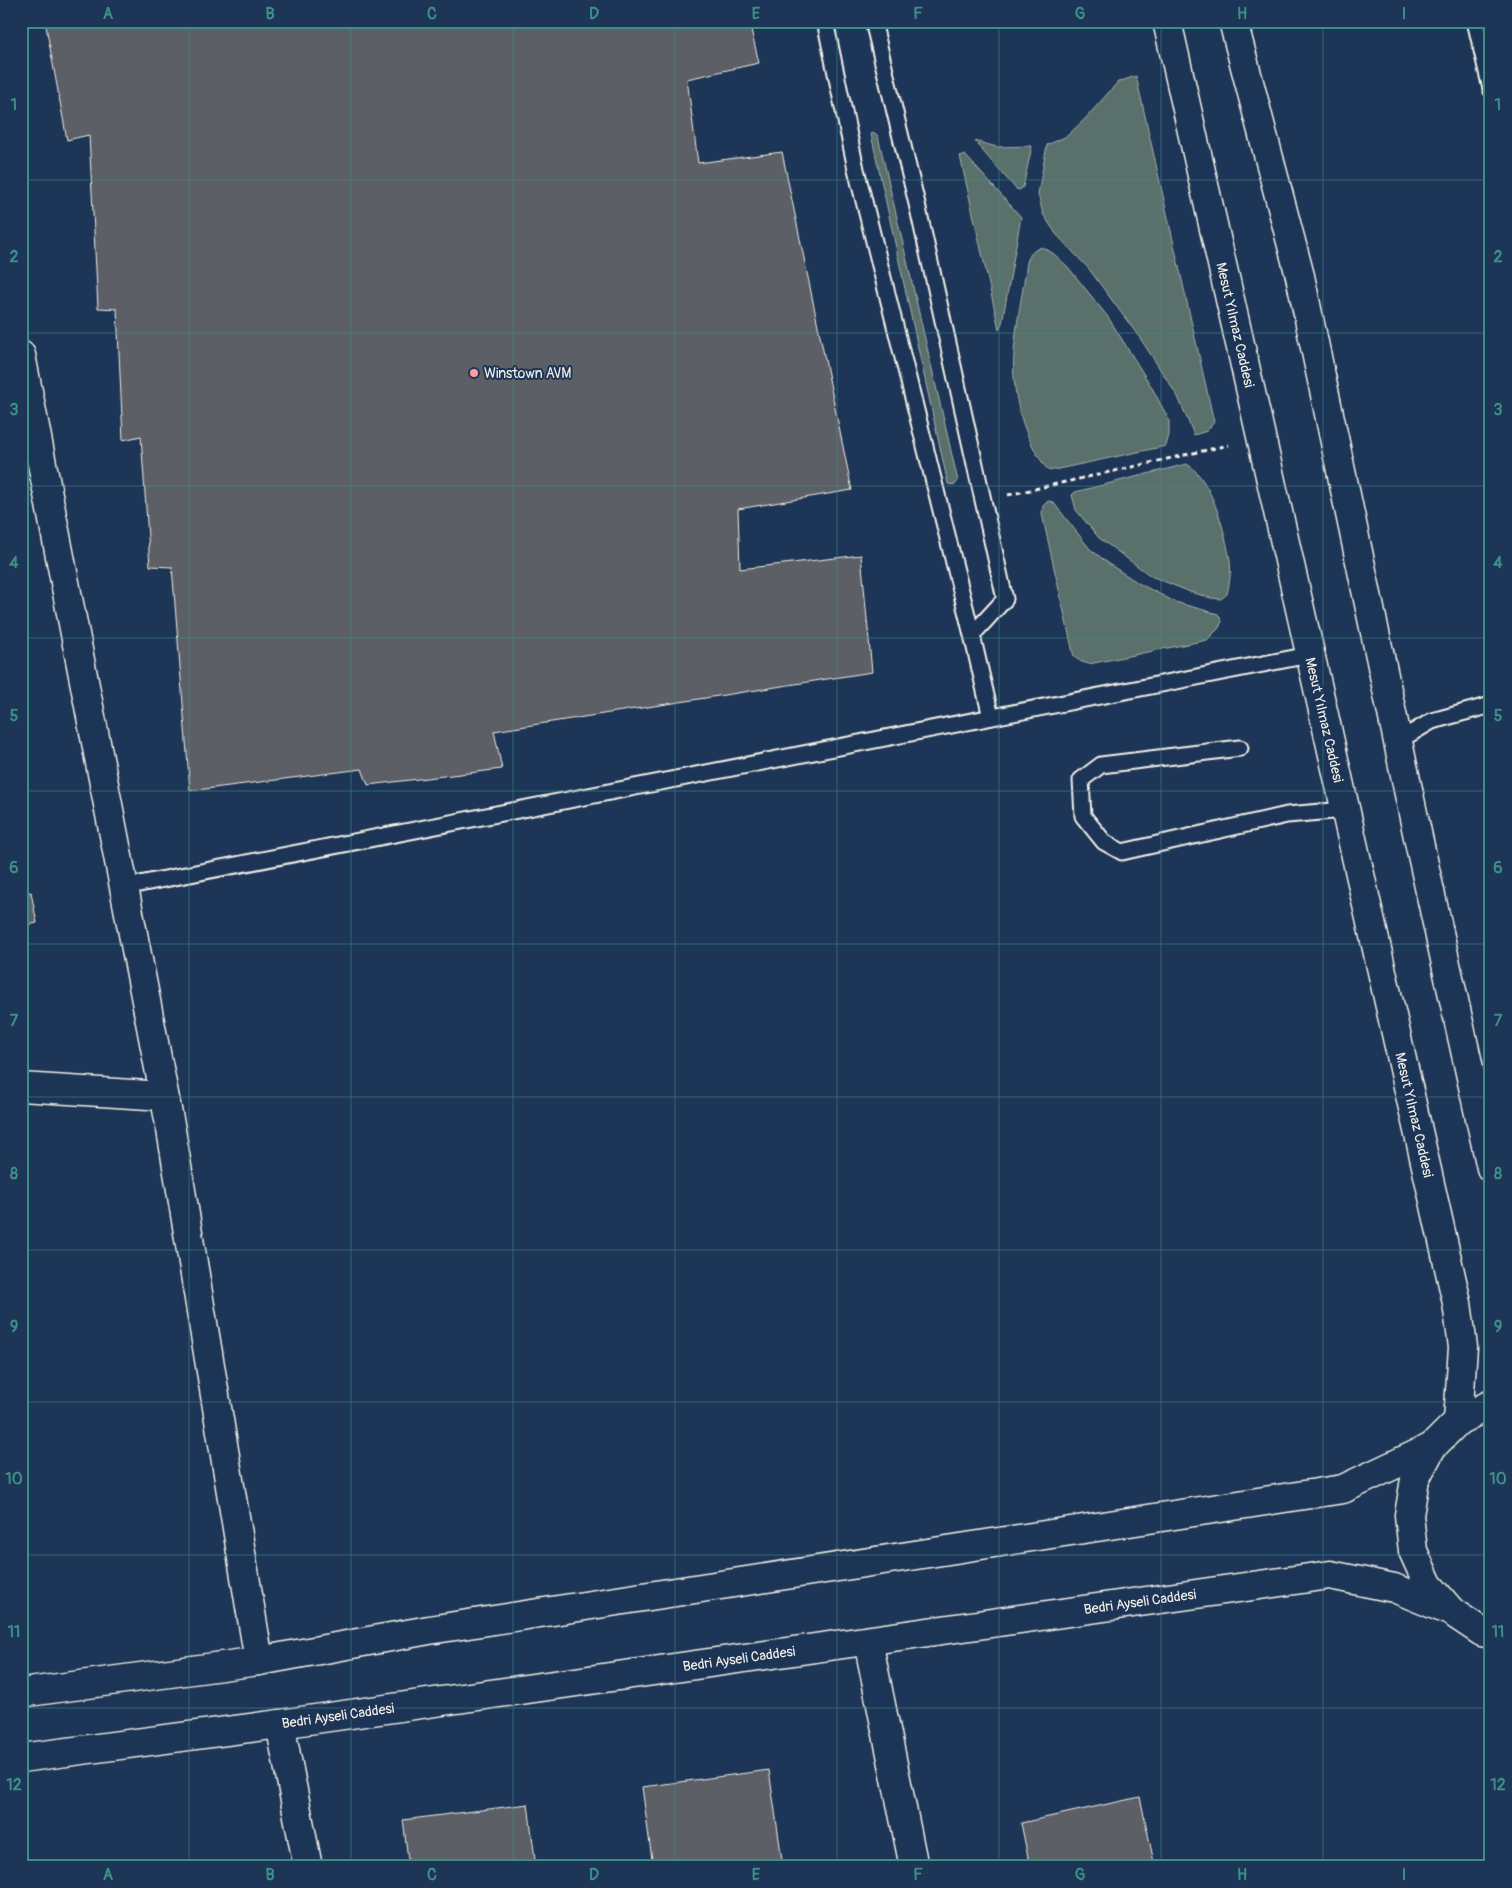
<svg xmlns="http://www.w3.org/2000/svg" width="1512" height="1888" font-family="Pangolin,sans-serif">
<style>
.green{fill:#5a6f6b;stroke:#a7b0aa}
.building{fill:#5b6066;stroke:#f4f1e8}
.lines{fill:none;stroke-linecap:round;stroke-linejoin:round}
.lane-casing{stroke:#f4f1e8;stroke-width:19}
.street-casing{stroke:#f4f1e8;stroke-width:31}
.secondary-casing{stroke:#f4f1e8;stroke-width:31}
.path{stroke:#f4f1e8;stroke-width:3;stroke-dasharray:5 4;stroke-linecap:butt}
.lane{stroke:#1d3557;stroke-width:15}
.street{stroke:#1d3557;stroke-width:28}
.secondary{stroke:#1d3557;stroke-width:28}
.grid{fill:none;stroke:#3d8f86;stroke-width:1;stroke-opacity:0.55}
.poi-dot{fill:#ff9aa2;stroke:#1d3557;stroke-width:2}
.labels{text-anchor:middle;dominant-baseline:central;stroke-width:4;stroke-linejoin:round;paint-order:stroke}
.street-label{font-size:14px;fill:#f4f1e8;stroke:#1d3557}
.poi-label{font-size:14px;fill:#f4f1e8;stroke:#1d3557;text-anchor:start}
.neatline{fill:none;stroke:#3d8f86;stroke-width:2}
.grid-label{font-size:16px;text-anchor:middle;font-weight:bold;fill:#3d8f86}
</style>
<rect width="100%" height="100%" fill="#1d3557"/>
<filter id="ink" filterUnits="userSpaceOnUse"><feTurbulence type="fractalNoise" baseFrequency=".02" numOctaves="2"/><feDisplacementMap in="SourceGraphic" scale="10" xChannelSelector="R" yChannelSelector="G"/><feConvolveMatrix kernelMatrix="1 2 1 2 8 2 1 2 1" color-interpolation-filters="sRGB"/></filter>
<g filter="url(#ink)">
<g class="green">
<path d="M 1136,76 L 1214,422 L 1207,431 L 1194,435 L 1178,397 L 1142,341 L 1089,269 L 1056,234 L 1043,214 L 1038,194 L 1047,145 L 1067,136 L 1085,119 L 1118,82 Z"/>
<path d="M 875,133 L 878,136 L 958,481 L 955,485 L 948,484 L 871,134 Z"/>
<path d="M 975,141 L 997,147 L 1032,146 L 1023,187 L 1020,190 L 1016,189 L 987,156 Z"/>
<path d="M 965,155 L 1021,217 L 1002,323 L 999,329 L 960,156 Z"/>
<path d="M 1043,247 L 1054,254 L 1068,267 L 1108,317 L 1151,386 L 1169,420 L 1169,435 L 1166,446 L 1049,471 C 1023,440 1011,393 1014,353 C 1016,322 1023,292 1027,262 C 1030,253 1034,249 1043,247 Z"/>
<path d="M 1187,464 C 1211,479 1224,528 1229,555 C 1232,568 1230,581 1227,594 L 1221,599 L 1211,598 L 1190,592 L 1151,576 L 1099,538 L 1076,510 L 1072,495 L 1075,492 Z"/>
<path d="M 1048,501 L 1053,502 L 1090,549 L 1112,566 L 1140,584 L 1175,602 L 1218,614 L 1222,621 L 1219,628 L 1207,640 L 1089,664 L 1082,662 L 1074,657 L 1042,514 L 1043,506 Z"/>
</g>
<g class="building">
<path d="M 45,21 L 749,21 L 759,63 L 687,79 L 698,163 L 782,152 L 852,490 L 738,509 L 740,569 L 861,555 L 872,672 L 494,731 L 502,769 L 368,785 L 362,769 L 190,791 L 172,567 L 150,566 L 141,436 L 123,440 L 117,309 L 98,308 L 89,135 L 67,140 Z"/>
<path d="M 31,892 L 37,923 L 21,926 L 21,894 Z"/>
<path d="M 769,1770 L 783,1867 L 653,1867 L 642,1787 Z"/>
<path d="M 1140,1797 L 1155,1867 L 1030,1867 L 1021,1823 Z"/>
<path d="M 528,1804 L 536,1867 L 409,1867 L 403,1820 Z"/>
</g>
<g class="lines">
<defs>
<g id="lane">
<path d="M 825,21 L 856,169 L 972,635 L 991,717"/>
<path d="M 873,21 L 917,204 L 1005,599 L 972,635"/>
<path d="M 1475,21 L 1491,89"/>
<path d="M 1398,741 L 1432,721 L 1491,705"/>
<path d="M 1240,748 L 1101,765 L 1081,780 L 1083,816 L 1104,842 L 1122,852 L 1287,815 L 1344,810"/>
<path d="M 124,887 L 1309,655"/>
</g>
<g id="street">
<path d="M 21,355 L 171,1130 L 259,1661"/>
<path d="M 21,1087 L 164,1096"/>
<path d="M 868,1641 L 914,1867"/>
<path d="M 280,1724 L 308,1867"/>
</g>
<g id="secondary">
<path d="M 1167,21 L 1457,1303 L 1463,1347 L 1458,1421"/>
<path d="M 1233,21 L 1300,276 L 1418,837 L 1491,1168"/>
<path d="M 1491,1404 L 1458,1421 L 1432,1447 L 1415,1479 L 1409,1515 L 1413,1551 L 1428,1584 L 1452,1612 L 1482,1632 L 1491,1634"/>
<path d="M 21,1693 L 259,1661 L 429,1630 L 1343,1489 L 1432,1447"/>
<path d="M 21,1758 L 280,1724 L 1330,1575 L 1394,1588 L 1452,1612"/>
</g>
</defs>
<use href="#lane" class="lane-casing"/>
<use href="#street" class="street-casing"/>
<use href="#secondary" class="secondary-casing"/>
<path class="path" d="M 1008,495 L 1229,445"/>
<use href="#lane" class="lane"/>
<use href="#street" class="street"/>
<use href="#secondary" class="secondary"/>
</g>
</g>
<path class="grid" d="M 189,21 L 189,1867M 351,21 L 351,1867M 513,21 L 513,1867M 675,21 L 675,1867M 837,21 L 837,1867M 999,21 L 999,1867M 1161,21 L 1161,1867M 1323,21 L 1323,1867M 21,180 L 1491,180M 21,333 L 1491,333M 21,486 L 1491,486M 21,638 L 1491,638M 21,791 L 1491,791M 21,944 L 1491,944M 21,1097 L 1491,1097M 21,1250 L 1491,1250M 21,1402 L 1491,1402M 21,1555 L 1491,1555M 21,1708 L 1491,1708"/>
<circle class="poi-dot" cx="474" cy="373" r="5"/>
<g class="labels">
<g class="street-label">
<text transform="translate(1235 325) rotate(77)">Mesut Yılmaz Caddesi</text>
<text transform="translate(1324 720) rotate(77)">Mesut Yılmaz Caddesi</text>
<text transform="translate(1414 1115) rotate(77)">Mesut Yılmaz Caddesi</text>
<text transform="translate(1140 1602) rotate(-8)">Bedri Ayseli Caddesi</text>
<text transform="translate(739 1659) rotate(-8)">Bedri Ayseli Caddesi</text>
<text transform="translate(338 1716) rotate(-8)">Bedri Ayseli Caddesi</text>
</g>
<g class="poi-label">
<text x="484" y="373">Winstown AVM</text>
</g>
</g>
<rect width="1512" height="1888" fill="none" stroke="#1d3557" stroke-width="55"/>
<rect x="28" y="28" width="1456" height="1832" class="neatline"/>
<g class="grid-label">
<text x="108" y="19">A</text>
<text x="270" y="19">B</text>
<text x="432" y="19">C</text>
<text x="594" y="19">D</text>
<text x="756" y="19">E</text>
<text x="918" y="19">F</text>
<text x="1080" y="19">G</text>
<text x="1242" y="19">H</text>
<text x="1404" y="19">I</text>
<text x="14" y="110">1</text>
<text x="1498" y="110">1</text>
<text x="14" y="262">2</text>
<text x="1498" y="262">2</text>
<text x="14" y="415">3</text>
<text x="1498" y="415">3</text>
<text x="14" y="568">4</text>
<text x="1498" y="568">4</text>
<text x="14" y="721">5</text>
<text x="1498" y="721">5</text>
<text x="14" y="873">6</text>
<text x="1498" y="873">6</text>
<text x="14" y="1026">7</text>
<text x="1498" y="1026">7</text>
<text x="14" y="1179">8</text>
<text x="1498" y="1179">8</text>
<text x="14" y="1332">9</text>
<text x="1498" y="1332">9</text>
<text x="14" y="1484">10</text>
<text x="1498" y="1484">10</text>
<text x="14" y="1637">11</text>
<text x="1498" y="1637">11</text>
<text x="14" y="1790">12</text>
<text x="1498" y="1790">12</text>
<text x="108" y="1880">A</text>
<text x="270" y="1880">B</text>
<text x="432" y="1880">C</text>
<text x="594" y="1880">D</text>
<text x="756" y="1880">E</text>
<text x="918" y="1880">F</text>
<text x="1080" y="1880">G</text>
<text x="1242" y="1880">H</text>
<text x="1404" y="1880">I</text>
</g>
</svg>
